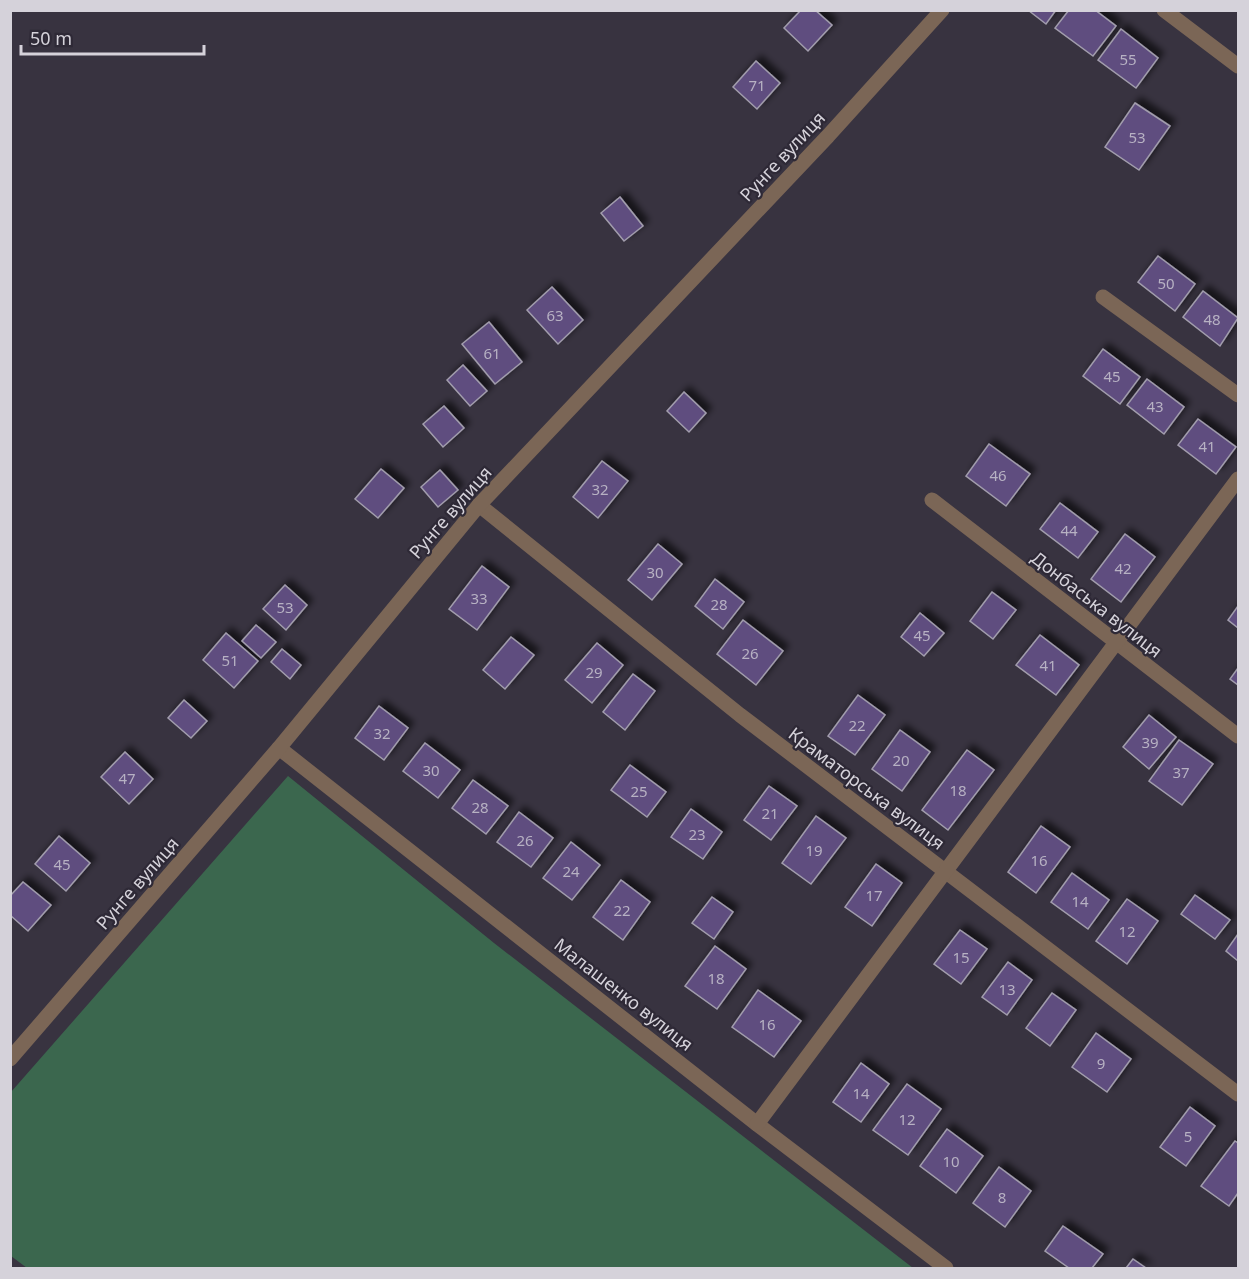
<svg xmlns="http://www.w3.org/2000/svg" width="1249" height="1279" font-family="'Noto Sans',sans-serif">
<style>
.grass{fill:#3b674e}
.building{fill:#5e4e7f;stroke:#a29dad;stroke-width:1.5;filter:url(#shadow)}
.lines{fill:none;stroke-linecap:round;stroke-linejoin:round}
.minor{stroke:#7b6656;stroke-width:15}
.labels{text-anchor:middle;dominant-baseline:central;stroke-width:4.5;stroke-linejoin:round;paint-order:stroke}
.number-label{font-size:15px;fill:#b7b1c3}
.street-label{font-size:18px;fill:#d5d2da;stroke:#2e2936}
</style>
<defs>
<filter id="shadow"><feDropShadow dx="5.5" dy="-5.5" stdDeviation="3" flood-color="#0009"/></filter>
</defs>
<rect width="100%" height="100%" fill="#383340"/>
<path class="grass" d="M 288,776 L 494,943 L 913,1268 L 27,1268 L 11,1256 L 11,1092 Z"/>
<g class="building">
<path d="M 801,10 L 815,10 L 832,25 L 808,51 L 784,28 Z"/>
<path d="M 1028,10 L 1056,10 L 1046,24 Z"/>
<path d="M 1069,10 L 1095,10 L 1116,26 L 1093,56 L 1055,28 Z"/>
<path d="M 1121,29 L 1158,58 L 1136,88 L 1098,60 Z"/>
<path d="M 756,61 L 780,83 L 757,109 L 733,87 Z"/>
<path d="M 1135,103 L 1170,126 L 1139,170 L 1105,147 Z"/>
<path d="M 620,197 L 643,226 L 624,241 L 601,213 Z"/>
<path d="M 1158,256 L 1195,284 L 1175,311 L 1138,282 Z"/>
<path d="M 552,287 L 583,320 L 558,344 L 527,310 Z"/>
<path d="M 1203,291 L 1238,318 L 1220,346 L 1183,317 Z"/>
<path d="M 489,322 L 522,362 L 495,384 L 462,344 Z"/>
<path d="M 1103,349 L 1140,377 L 1120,404 L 1083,376 Z"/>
<path d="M 463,365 L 487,391 L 470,406 L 447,380 Z"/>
<path d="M 1147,379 L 1184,407 L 1164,434 L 1127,405 Z"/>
<path d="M 684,392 L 706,413 L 689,432 L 667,411 Z"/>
<path d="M 444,406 L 464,428 L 443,447 L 423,424 Z"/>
<path d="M 1198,419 L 1236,447 L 1216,474 L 1178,445 Z"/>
<path d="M 989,444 L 1030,474 L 1006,506 L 966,476 Z"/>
<path d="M 602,461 L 628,481 L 598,518 L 573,497 Z"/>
<path d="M 381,469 L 404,488 L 378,518 L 355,499 Z"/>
<path d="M 440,470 L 458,490 L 438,507 L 421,487 Z"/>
<path d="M 1060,503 L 1098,532 L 1078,558 L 1040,529 Z"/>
<path d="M 1125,534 L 1155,557 L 1121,602 L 1091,579 Z"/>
<path d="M 658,544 L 682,564 L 652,600 L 628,580 Z"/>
<path d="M 482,566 L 509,587 L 477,630 L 449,609 Z"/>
<path d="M 715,579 L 744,602 L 723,629 L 695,606 Z"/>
<path d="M 285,585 L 307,605 L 286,630 L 263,609 Z"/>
<path d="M 992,592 L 1016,610 L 993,639 L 970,621 Z"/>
<path d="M 1238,606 L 1238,628 L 1228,620 Z"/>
<path d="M 920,613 L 944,633 L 924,656 L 901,637 Z"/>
<path d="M 743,620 L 783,651 L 756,685 L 717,654 Z"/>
<path d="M 256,625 L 276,642 L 261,658 L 242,641 Z"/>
<path d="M 226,633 L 258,661 L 234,688 L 203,660 Z"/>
<path d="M 1040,635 L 1079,665 L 1056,695 L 1016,665 Z"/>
<path d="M 511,637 L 534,655 L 505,689 L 483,670 Z"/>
<path d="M 597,643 L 623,665 L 592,703 L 565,680 Z"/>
<path d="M 282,649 L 301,665 L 290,679 L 271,662 Z"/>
<path d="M 1238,668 L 1238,685 L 1230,679 Z"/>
<path d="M 633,674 L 655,691 L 625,730 L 603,712 Z"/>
<path d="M 858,695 L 885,715 L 855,755 L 828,736 Z"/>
<path d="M 184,700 L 207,721 L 191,738 L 168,718 Z"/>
<path d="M 379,706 L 408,728 L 384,760 L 355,738 Z"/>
<path d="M 1149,715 L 1176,737 L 1149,769 L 1123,747 Z"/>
<path d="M 900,730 L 930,752 L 902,791 L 872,769 Z"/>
<path d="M 1179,740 L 1213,764 L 1182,805 L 1149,781 Z"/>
<path d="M 425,743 L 460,770 L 438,798 L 403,771 Z"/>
<path d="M 967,750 L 994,770 L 948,830 L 922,810 Z"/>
<path d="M 125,752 L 153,779 L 129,804 L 101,777 Z"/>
<path d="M 630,765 L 666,792 L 647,817 L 611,790 Z"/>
<path d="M 473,780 L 508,806 L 486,834 L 452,808 Z"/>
<path d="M 769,786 L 797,806 L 771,840 L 744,820 Z"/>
<path d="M 691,809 L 722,832 L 703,859 L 671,837 Z"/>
<path d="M 519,812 L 553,838 L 531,867 L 497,842 Z"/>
<path d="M 816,816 L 846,838 L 811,884 L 782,863 Z"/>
<path d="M 1041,826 L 1070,847 L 1036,893 L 1008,872 Z"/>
<path d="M 59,836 L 90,863 L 66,891 L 35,864 Z"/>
<path d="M 571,842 L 600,865 L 572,900 L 543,878 Z"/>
<path d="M 876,864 L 902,883 L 872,926 L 845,907 Z"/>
<path d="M 1072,873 L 1109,900 L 1088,929 L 1051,902 Z"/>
<path d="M 621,880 L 650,902 L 623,940 L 593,917 Z"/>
<path d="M 23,882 L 51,905 L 28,931 L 10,915 L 10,896 Z"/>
<path d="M 1195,895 L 1230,920 L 1215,939 L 1181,914 Z"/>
<path d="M 712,897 L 733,912 L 714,939 L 692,923 Z"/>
<path d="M 1127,899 L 1158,921 L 1127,964 L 1096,941 Z"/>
<path d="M 960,930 L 987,949 L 961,984 L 934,964 Z"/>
<path d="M 1238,934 L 1238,961 L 1226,951 Z"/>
<path d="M 715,946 L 746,969 L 717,1009 L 685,986 Z"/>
<path d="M 1008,962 L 1032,980 L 1007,1015 L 982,997 Z"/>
<path d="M 758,990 L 801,1021 L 774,1057 L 732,1027 Z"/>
<path d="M 1052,993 L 1076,1010 L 1050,1046 L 1026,1028 Z"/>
<path d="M 1096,1033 L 1131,1059 L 1107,1092 L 1072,1067 Z"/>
<path d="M 861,1063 L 889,1084 L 861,1122 L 833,1102 Z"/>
<path d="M 907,1084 L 941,1109 L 908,1155 L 873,1130 Z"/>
<path d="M 1190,1107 L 1215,1126 L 1186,1166 L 1160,1147 Z"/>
<path d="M 947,1129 L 983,1156 L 956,1193 L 920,1166 Z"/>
<path d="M 1235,1141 L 1238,1143 L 1238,1193 L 1229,1206 L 1201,1186 Z"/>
<path d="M 999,1167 L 1031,1191 L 1005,1227 L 973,1203 Z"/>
<path d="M 1063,1226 L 1103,1254 L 1092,1268 L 1069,1268 L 1045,1251 Z"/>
<path d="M 1133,1259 L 1146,1268 L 1126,1268 Z"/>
</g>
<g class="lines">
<g class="minor">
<path d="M 1164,10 L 1238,66"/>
<path d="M 1103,297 L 1238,395"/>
<path d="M 932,500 L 1238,736"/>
<path d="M 479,505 L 740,715 L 1238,1094"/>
<path d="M 279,748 L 757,1124 L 946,1268"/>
<path d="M 10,1059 L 279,748 L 479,505 L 828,136 L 942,10"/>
<path d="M 757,1124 L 1238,479"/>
</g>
</g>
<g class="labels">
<g class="number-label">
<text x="1128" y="59">55</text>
<text x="757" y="85">71</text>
<text x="1137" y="137">53</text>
<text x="1166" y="283">50</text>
<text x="555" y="315">63</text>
<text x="1212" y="319">48</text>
<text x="492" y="353">61</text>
<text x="1112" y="376">45</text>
<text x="1155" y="406">43</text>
<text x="1207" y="446">41</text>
<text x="998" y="475">46</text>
<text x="600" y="489">32</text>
<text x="1069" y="530">44</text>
<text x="1123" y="568">42</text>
<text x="655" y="572">30</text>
<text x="479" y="598">33</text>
<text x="719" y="604">28</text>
<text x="285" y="607">53</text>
<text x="922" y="635">45</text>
<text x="750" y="653">26</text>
<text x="230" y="660">51</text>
<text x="1048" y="665">41</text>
<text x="594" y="672">29</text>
<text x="857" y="725">22</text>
<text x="382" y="733">32</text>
<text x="1150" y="742">39</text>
<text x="901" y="760">20</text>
<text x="431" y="770">30</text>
<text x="1181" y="772">37</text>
<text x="127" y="778">47</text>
<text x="958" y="790">18</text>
<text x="639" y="791">25</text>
<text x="480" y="807">28</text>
<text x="770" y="813">21</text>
<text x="697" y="834">23</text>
<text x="525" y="840">26</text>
<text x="814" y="850">19</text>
<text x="1039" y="860">16</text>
<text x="62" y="864">45</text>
<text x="571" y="871">24</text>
<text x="874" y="895">17</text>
<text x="1080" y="901">14</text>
<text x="622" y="910">22</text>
<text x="1127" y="931">12</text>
<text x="961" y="957">15</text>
<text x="716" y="978">18</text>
<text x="1007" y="989">13</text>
<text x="767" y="1024">16</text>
<text x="1101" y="1063">9</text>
<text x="861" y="1093">14</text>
<text x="907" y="1119">12</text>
<text x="1188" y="1136">5</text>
<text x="951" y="1161">10</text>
<text x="1002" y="1197">8</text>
</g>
<g class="street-label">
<text transform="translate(782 156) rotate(-47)">Рунге вулиця</text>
<text transform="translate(450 512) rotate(-49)">Рунге вулиця</text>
<text transform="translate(1097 604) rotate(38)">Донбаська вулиця</text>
<text transform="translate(867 788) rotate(37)">Краматорська вулиця</text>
<text transform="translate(137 883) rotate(-49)">Рунге вулиця</text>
<text transform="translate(624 994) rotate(38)">Малашенко вулиця</text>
</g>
</g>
<rect width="1249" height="1279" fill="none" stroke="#d5d2da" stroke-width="24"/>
<path d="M21 45v9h183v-9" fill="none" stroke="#d5d2da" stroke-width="3"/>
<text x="30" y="45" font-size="18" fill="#d5d2da" stroke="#2e2936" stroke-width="4.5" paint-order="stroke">50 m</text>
</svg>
